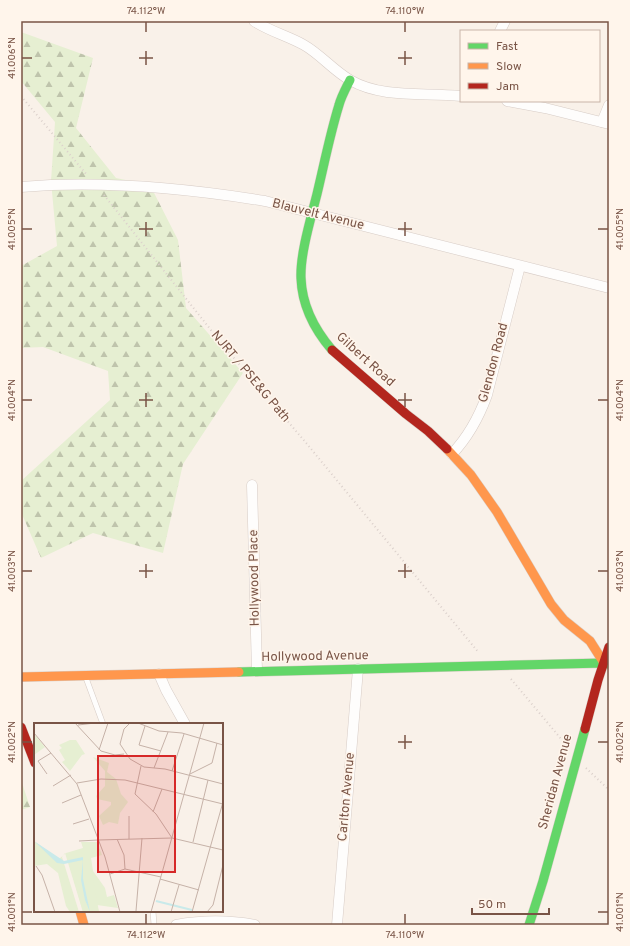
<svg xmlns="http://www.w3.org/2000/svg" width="630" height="946" font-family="Overpass,sans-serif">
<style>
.forest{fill:url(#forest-firs)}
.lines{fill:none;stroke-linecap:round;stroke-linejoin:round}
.lane-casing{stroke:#d7ccc6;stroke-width:6}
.street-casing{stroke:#d7ccc6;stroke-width:11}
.fast-casing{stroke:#d9cec7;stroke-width:10}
.slow-casing{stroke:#d9cec7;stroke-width:10}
.jam-casing{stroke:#d9cec7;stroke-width:10}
.path{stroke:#dbd0cb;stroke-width:2;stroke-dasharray:1 3;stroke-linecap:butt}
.lane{stroke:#fefdfc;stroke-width:5}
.street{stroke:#fefdfc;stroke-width:10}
.fast{stroke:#63d668;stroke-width:9}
.slow{stroke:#ff974d;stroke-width:9}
.jam{stroke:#b3261e;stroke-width:9}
.ticks{fill:none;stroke:#795446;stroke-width:1.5}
.labels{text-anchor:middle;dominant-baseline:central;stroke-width:3;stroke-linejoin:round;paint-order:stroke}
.street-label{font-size:13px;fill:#795446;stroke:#fff5eb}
.inset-river{fill:none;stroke:#c9eaea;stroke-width:2}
.inset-road{fill:none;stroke:#c6b2a8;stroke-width:1}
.view{fill:#d62828;fill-opacity:0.15;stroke:#d62828;stroke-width:2}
.inset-edge{fill:none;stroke:#795446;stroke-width:2}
.neatline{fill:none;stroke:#795446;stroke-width:1.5}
.ticks-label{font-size:10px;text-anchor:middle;fill:#795446}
</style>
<defs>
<pattern id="forest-firs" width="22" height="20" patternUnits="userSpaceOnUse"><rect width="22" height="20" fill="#e6efd2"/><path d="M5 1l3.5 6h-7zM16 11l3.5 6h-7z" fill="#bfc4ac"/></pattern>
</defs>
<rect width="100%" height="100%" fill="#f9f1e9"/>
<g class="forest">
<path d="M 21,32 L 93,58 L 76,128 L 116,178 L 150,185 L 178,240 L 186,308 L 243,373 L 183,464 L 163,553 L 93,533 L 41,558 L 21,512 L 21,481 L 110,400 L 108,371 L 43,347 L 21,348 L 21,266 L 57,246 L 51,181 L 55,122 L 21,81 Z"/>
<path d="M 21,780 L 30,807 L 21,810 Z"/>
</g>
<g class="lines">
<defs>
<g id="lane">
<path d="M 86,678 L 103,724"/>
<path d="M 153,911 L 154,925"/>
</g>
<g id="street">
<path d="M 254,21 C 269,31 288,36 304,45 C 320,54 334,71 350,80 C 383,99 424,92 461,96"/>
<path d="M 500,31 L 505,21"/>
<path d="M 507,101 L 545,108 L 609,124"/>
<path d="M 602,122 L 609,105"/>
<path d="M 21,187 C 103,180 185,188 265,201 L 609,288"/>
<path d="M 452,454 C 468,437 479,417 487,395 L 520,266"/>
<path d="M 252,485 L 257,671"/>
<path d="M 159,674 L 166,690 L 185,724"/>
<path d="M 176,925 C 203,920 228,920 255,925"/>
<path d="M 337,925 L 358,669"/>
</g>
<g id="fast">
<path d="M 332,350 C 314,329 302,306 301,278 C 300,254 311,218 317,194 C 324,165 330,134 339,105 C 341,97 346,88 350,80"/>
<path d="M 239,672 L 604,663 L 609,664"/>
<path d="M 529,925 L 543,881 L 585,729"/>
</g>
<g id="slow">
<path d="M 447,449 L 471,475 L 497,512 L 551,604 L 564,620 L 590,641 L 604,663"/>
<path d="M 21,677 L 239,672"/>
<path d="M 80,911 L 84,925"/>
</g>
<g id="jam">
<path d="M 332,350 L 406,414 L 428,431 L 447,449"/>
<path d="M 21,727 L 35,763"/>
<path d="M 585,729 L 598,680 L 609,647"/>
</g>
</defs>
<use href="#lane" class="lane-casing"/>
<use href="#street" class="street-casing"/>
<use href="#fast" class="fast-casing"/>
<use href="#slow" class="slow-casing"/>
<use href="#jam" class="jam-casing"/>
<g class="path">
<path d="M 21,96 L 87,175"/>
<path d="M 104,195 L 222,344 L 307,444 L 479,653"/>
<path d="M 511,679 L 567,746"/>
<path d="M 586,768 L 609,790"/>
</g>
<use href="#lane" class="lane"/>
<use href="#street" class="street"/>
<use href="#fast" class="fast"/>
<use href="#slow" class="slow"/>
<use href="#jam" class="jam"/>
</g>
<path class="ticks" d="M 146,22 L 146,32M 405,22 L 405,32M 146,51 L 146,65M 405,51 L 405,65M 22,58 L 32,58M 139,58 L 153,58M 398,58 L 412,58M 146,222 L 146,236M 405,222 L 405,236M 22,229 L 32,229M 139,229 L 153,229M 398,229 L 412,229M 598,229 L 608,229M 146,393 L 146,407M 405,393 L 405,407M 22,400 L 32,400M 139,400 L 153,400M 398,400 L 412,400M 598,400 L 608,400M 146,564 L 146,578M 405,564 L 405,578M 22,571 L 32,571M 139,571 L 153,571M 398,571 L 412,571M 598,571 L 608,571M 405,735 L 405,749M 22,742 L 32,742M 398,742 L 412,742M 598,742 L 608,742M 22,912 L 32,912M 598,912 L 608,912M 146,914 L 146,924M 405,914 L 405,924"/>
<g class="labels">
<g class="street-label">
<text transform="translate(318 215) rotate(14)">Blauvelt Avenue</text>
<text transform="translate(365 360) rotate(42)">Gilbert Road</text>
<text transform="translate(494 363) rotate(-75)">Glendon Road</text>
<text transform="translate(250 377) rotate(50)">NJRT / PSE&amp;G Path</text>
<text transform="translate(255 578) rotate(-91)">Hollywood Place</text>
<text transform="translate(315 657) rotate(-1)">Hollywood Avenue</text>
<text transform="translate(556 782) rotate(-75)">Sheridan Avenue</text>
<text transform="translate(347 797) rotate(-85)">Carlton Avenue</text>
</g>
</g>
<g transform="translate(34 723)">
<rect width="189" height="189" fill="#f9f1e9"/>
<path d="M 0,11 L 11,24 L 0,32 ZM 59,34 L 75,40 L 73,49 L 82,56 L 87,71 L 94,79 L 86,90 L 84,101 L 75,99 L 69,102 L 65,93 L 77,82 L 77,79 L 63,76 L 62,73 L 71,63 L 71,48 ZM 0,118 L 25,136 L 32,130 L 49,125 L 47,119 L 63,119 L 68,132 L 57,135 L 59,148 L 71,165 L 73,174 L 80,172 L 84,185 L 63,182 L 65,189 L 49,189 L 31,130 L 28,134 L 45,189 L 36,189 L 32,183 L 24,150 L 13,141 L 0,143 Z" fill="#e6efd2"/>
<path d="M 36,17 L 42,17 L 51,31 L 48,32 L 36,48 L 28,39 L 31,37 L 25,27 L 28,25 L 25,22 Z" fill="#e6efd2"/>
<path d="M 45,129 L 53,132 L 58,149 L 65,189 L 49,189 L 33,132 Z" fill="#e6efd2"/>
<path d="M 0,118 L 30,138 L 49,134 L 49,156 L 56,189 L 51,177 L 47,157 L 49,137 L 30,141 L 23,140 Z" fill="#c9eaea"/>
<path class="inset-river" d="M 122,178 L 158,187"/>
<path class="inset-road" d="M 41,0 L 67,28 L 81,32 L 90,31M 96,0 L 90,6 L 86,21 L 96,36 L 110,44 L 131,46 L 189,61M 104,0 L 125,8 L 148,10 L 189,22M 44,2 L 61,0M 111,3 L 105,22 L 127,28M 0,10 L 43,61 L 71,134 L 86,189M 65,27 L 74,0M 107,43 L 101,71 L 122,91 L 138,115M 120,45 L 134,9M 138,48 L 150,11M 13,51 L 4,38 L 17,30M 156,51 L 178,40 L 183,20M 43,60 L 67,56 L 91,57 L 189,81M 19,63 L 37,52M 28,80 L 47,72M 119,89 L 128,66M 95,93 L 95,116M 39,101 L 55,96M 83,116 L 90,132 L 91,146M 64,117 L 138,115 L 189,127M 45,118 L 64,117M 159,119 L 174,57M 2,143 L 8,152 L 21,189M 76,151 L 91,146 L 127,154M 126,156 L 165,167M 102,188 L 108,115M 117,189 L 170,0M 137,189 L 145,162M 158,189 L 189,79M 173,189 L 179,182 L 189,142"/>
<path class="view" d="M 64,33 L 141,33 L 141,149 L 64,149 Z"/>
<rect width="189" height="189" class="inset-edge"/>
</g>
<rect width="630" height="946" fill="none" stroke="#fff5eb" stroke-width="44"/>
<rect x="460" y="30" width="140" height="72" fill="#fff5eb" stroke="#c9b5a9"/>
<rect x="468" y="43" width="20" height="6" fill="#63d668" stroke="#c9b5a9"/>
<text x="496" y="50" font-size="12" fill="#795446">Fast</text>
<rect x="468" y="63" width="20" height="6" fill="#ff974d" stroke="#c9b5a9"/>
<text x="496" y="70" font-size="12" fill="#795446">Slow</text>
<rect x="468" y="83" width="20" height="6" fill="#b3261e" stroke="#c9b5a9"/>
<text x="496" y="90" font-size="12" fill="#795446">Jam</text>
<path d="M472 908v6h77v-6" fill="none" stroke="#795446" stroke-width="2"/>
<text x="478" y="908" font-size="12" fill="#795446" stroke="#fff5eb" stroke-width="3" paint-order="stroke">50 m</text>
<rect x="22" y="22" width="586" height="902" class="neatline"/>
<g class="ticks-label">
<text x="146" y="14">74.112°W</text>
<text x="405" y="14">74.110°W</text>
<text transform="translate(11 58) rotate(-90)" y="4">41.006°N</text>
<text transform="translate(11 229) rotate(-90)" y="4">41.005°N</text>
<text transform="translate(619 229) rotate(-90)" y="4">41.005°N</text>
<text transform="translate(11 400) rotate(-90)" y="4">41.004°N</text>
<text transform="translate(619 400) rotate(-90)" y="4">41.004°N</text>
<text transform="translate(11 571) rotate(-90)" y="4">41.003°N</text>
<text transform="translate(619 571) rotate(-90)" y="4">41.003°N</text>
<text transform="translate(11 742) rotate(-90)" y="4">41.002°N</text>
<text transform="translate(619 742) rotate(-90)" y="4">41.002°N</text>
<text transform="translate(11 912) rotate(-90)" y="4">41.001°N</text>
<text transform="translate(619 912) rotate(-90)" y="4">41.001°N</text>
<text x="146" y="938">74.112°W</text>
<text x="405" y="938">74.110°W</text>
</g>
</svg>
